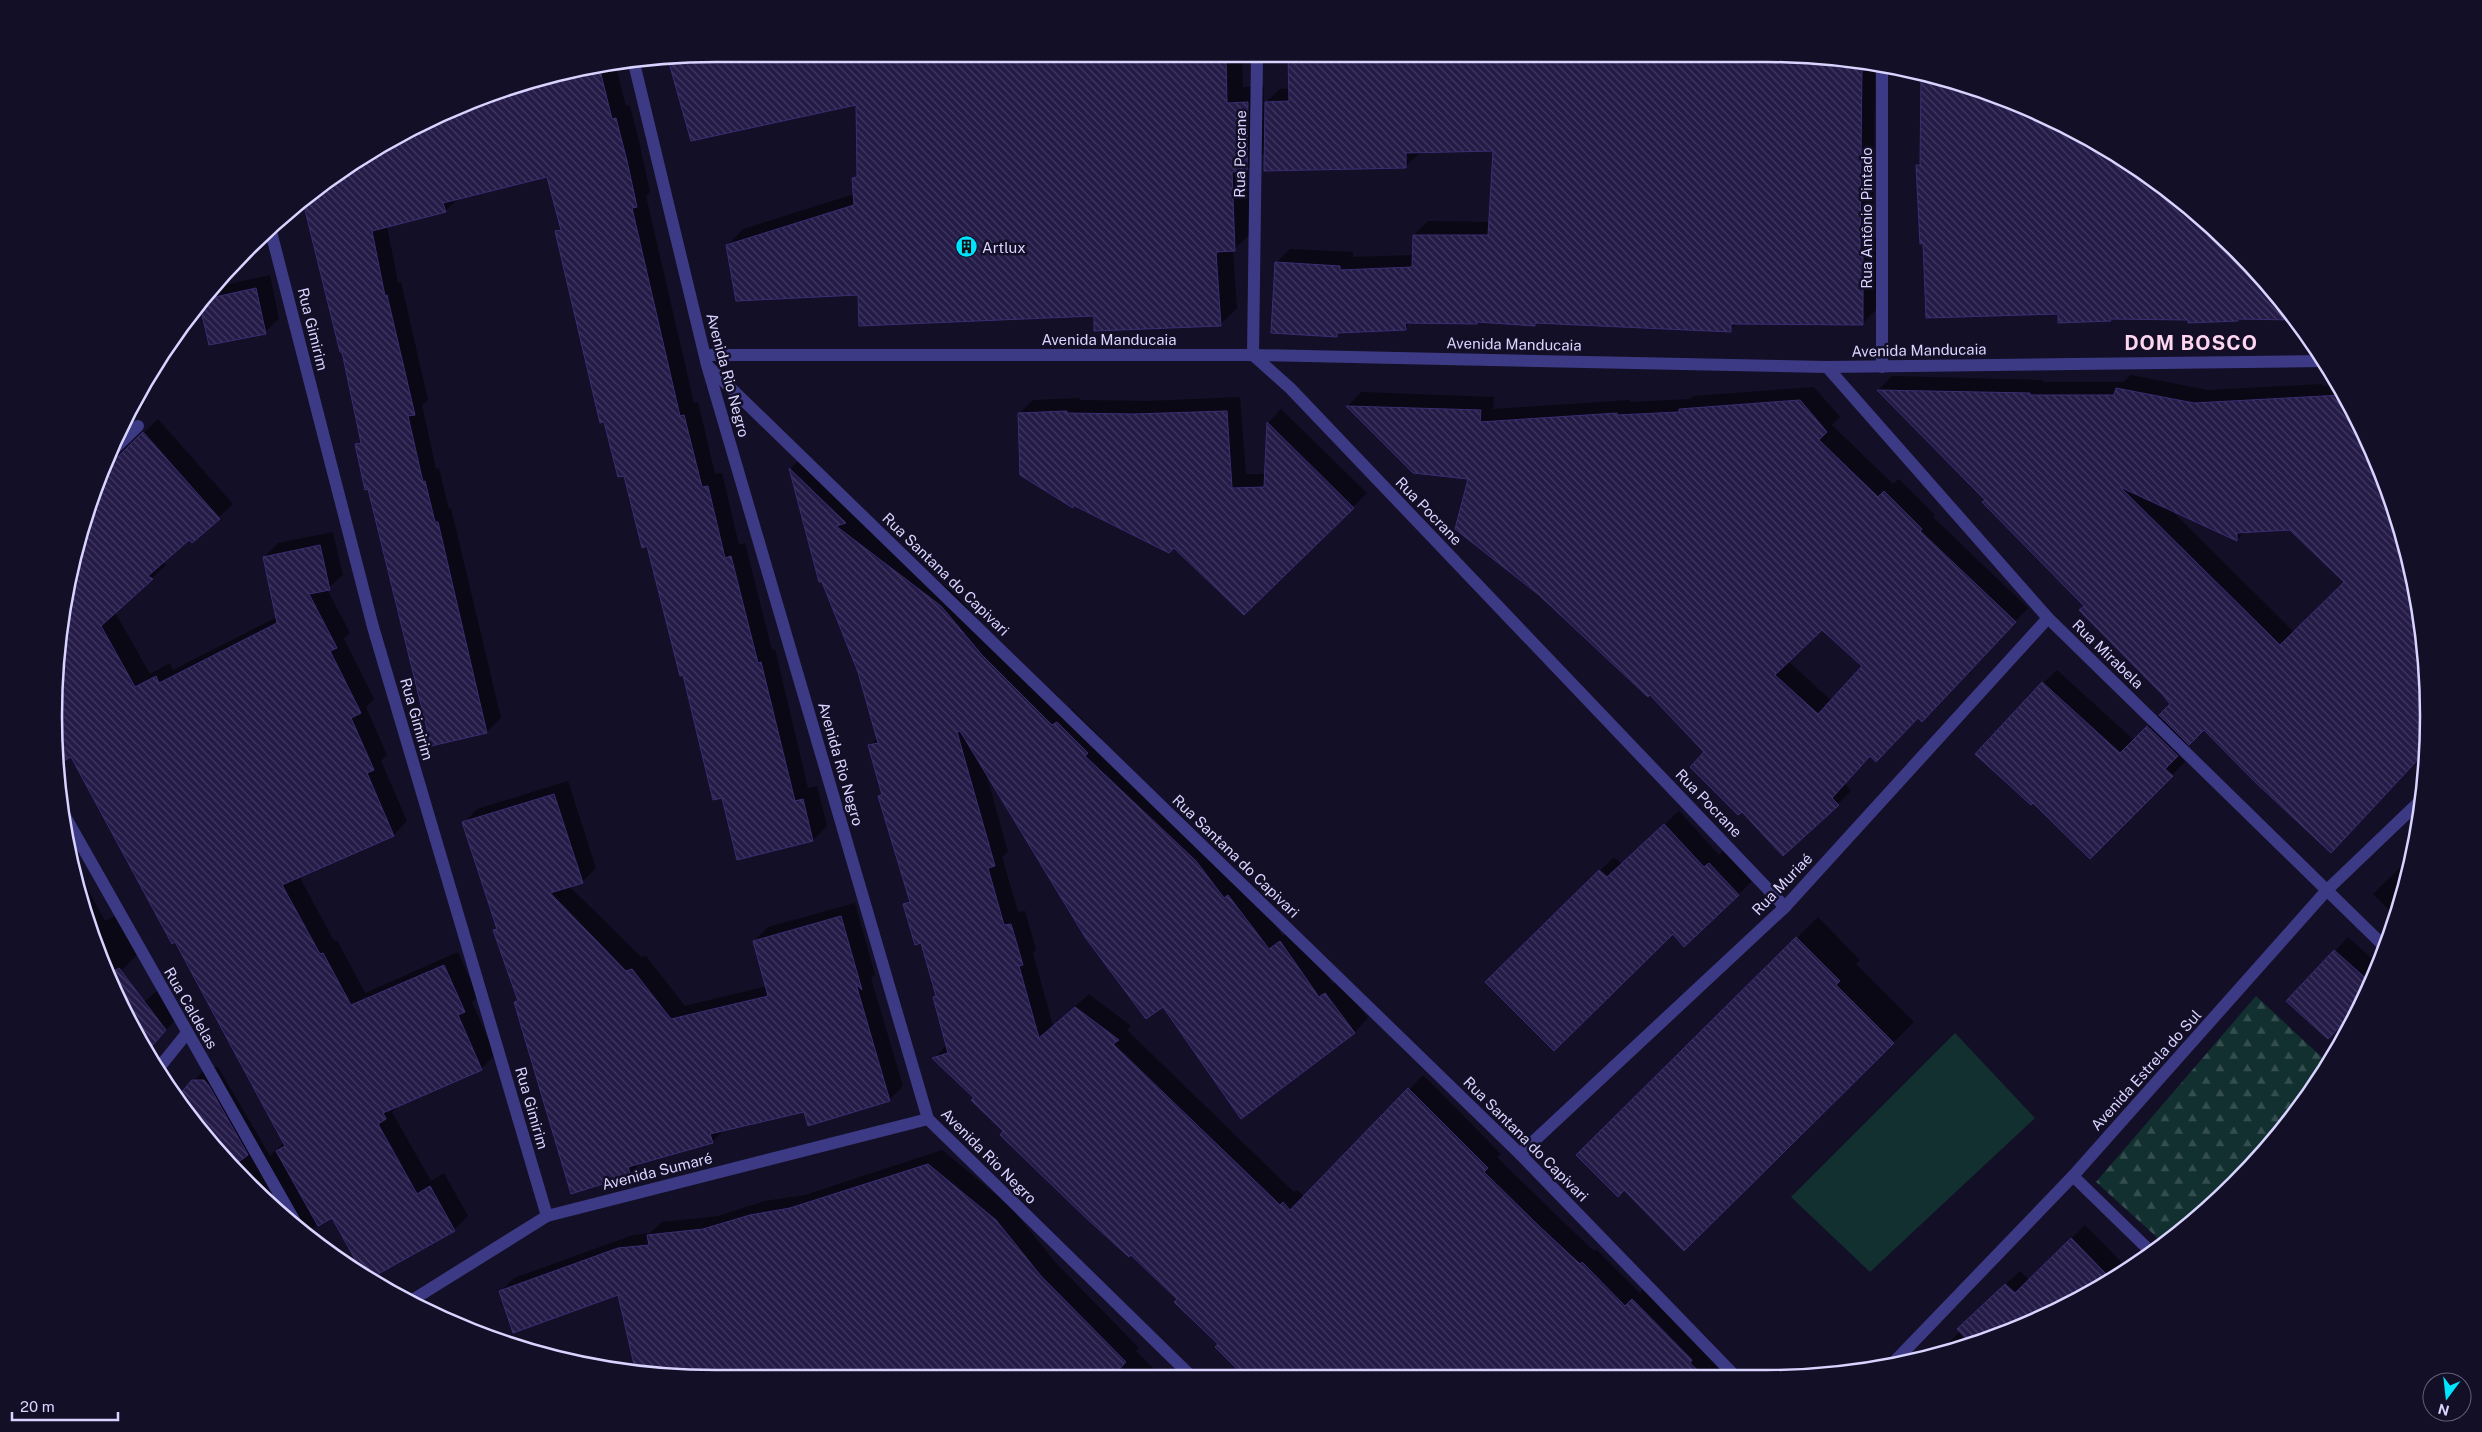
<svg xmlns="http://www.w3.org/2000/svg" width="2482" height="1432" font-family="'Public Sans',sans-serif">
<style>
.forest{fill:url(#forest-firs)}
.garden{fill:#12302f}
.shadow{fill:#0007;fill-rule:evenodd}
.building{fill:url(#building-back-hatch);stroke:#3b2d73;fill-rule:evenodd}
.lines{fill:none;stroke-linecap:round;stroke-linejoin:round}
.street{stroke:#3d3a85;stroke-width:12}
.labels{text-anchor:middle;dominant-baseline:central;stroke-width:5;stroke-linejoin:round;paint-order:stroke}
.street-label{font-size:15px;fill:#d9d4ff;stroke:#130f26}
.poi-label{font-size:15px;fill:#d9d4ff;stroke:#130f26;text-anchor:start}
.district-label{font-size:20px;font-weight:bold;letter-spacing:1px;fill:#ffd6f0;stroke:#130f26}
.rim{fill:none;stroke:#d9d4ff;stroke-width:2.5}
</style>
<defs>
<pattern id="forest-firs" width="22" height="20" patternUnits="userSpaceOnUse" patternTransform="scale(1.25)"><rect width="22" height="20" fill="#12302f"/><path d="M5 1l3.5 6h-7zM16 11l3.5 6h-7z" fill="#344d4e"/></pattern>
<pattern id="building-back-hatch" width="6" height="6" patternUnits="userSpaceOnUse" patternTransform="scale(1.25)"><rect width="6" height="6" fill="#241b47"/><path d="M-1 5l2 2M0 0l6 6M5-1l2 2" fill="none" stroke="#433b63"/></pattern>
</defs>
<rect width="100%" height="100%" fill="#130f26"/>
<path class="forest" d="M 2256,996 L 2328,1063 L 2317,1084 L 2234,1184 L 2161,1241 L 2096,1182 Z"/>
<path class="garden" d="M 1955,1033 L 2035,1118 L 1870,1272 L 1791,1197 Z"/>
<g class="shadow">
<path d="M 1810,55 L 1875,68 L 1873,238 L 1876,238 L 1876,310 L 1862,324 L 1737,323 L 1730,330 L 1538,321 L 1535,324 L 1479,321 L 1477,322 L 1411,322 L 1405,328 L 1341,331 L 1336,335 L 1276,263 L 1290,249 L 1353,252 L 1353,257 L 1414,255 L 1414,235 L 1428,221 L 1490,222 L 1494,150 L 1420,153 L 1406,166 L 1265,152 L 1248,169 L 1250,234 L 1233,250 L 1237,308 L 1220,325 L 859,294 L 727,246 L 743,229 L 854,194 L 854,178 L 858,174 L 857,103 L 669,59 L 1242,57 L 1243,87 L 1264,87 L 1264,104 L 1280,89 Z"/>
<path d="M 615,63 L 626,106 L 630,105 L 640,146 L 650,192 L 646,196 L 694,403 L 698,402 L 715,474 L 722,473 L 739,545 L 745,543 L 772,650 L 775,649 L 808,788 L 817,786 L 827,826 L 813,840 L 738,858 L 722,797 L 684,674 L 648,545 L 624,474 L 557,232 L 562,227 L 548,175 L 459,198 L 445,211 L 387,226 L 398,283 L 401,282 L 428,400 L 422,405 L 436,469 L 439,468 L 449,509 L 451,508 L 501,718 L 487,732 L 369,487 L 356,445 L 362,439 L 343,350 L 315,251 L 304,198 L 313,190 L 423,122 L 503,89 Z"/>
<path d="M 1918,77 L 1979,89 L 2134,165 L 2234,248 L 2292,318 L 2240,318 L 2238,320 L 2113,318 L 2110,320 L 2059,313 L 1924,242 L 1917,165 L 1921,161 L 1922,81 L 1918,81 Z"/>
<path d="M 270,275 L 279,319 L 265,332 L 210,344 L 201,304 L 216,287 Z"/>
<path d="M 2131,375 L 2208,390 L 2322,384 L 2322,386 L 2337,386 L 2378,462 L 2415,587 L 2428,716 L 2424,755 L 2204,728 L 2178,754 L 2185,762 L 2090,857 L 2043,683 L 2057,670 L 2134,740 L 2172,704 L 1987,499 L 1878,390 L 1892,376 L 2043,380 L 2043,382 L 2123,382 ZM 2170,509 L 2237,540 L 2245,531 L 2290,529 L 2346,582 L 2294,632 Z"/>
<path d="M 1814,387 L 1840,417 L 1832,425 L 1893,484 L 1899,479 L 1935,515 L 1933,517 L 2028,608 L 1935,706 L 1918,717 L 1870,755 L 1845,783 L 1851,791 L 1838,804 L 1706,752 L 1469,478 L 1414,472 L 1348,406 L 1361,392 L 1494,397 L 1493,409 L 1630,400 L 1630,402 L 1690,399 L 1694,396 ZM 1822,628 L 1863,666 L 1832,701 L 1788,661 Z"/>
<path d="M 139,393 L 142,396 L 140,399 L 145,405 L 119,431 Z"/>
<path d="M 1240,397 L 1246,474 L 1266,474 L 1268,423 L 1281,409 L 1367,493 L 1244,614 L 1174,546 L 1075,505 L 1073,507 L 1021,475 L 1019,414 L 1033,400 L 1080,398 L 1080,400 L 1148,401 Z"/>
<path d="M 158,419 L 233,504 L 192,542 L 189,538 L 161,562 L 166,565 L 115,612 L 150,674 L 170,663 L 173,670 L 277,617 L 264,557 L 278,543 L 333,532 L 343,575 L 327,589 L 350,633 L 344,639 L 374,699 L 366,707 L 387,755 L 381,761 L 407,821 L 394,835 L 299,876 L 334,941 L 337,940 L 365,993 L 458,952 L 478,997 L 472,1002 L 495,1055 L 481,1069 L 399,1105 L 392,1112 L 431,1181 L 444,1173 L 468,1216 L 454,1230 L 370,1277 L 332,1217 L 307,1231 L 218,1152 L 178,1097 L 207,1067 L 218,1067 L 270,1156 L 284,1142 L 71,756 L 56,763 L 56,724 L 63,720 L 57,710 L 59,630 L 121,455 Z"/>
<path d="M 804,455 L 853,515 L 954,593 L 996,641 L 1067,712 L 1072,709 L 1101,738 L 1098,741 L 1243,882 L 1283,936 L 1294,928 L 1333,984 L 1339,980 L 1368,1018 L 1355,1032 L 1241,1118 L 1163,1005 L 986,773 L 1008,852 L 1002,857 L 1018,912 L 1025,911 L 1036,950 L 1033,953 L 1053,1026 L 1089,994 L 1131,1026 L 1127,1030 L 1294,1192 L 1297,1190 L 1305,1197 L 1423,1075 L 1501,1154 L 1497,1157 L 1553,1212 L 1594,1251 L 1596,1249 L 1640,1293 L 1646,1286 L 1733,1377 L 1247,1377 L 1178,1299 L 1005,1131 L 976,1098 L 934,1058 L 947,1045 L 934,997 L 937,994 L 922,941 L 905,904 L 910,899 L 880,797 L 883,793 L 870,746 L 878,737 L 859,672 L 823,580 L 820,581 L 791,468 Z"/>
<path d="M 568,781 L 596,868 L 582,882 L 569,886 L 641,957 L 646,956 L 685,1006 L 767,986 L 754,941 L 768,927 L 855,903 L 875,975 L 871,978 L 903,1086 L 889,1100 L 805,1110 L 725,1129 L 712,1142 L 643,1161 L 630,1174 L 516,1002 L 519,999 L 495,931 L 498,928 L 464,823 L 477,809 Z"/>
<path d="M 60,793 L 82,841 L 69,854 L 105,921 L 118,915 L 137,955 L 123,969 L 107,976 L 67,845 Z"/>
<path d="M 1679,811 L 1719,855 L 1724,850 L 1752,881 L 1738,895 L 1673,933 L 1487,982 L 1614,857 L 1621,864 Z"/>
<path d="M 2412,856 L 2394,915 L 2373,894 Z"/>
<path d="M 1818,917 L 1860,960 L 1856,964 L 1914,1022 L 1684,1249 L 1624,1189 L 1578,1155 Z"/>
<path d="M 2348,937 L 2379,965 L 2358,1007 L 2347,1018 L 2288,1001 Z"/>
<path d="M 159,989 L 179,1015 L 147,1053 L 127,1017 Z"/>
<path d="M 942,1150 L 1010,1206 L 1055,1262 L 1139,1348 L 1136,1351 L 1162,1377 L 672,1377 L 636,1370 L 619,1293 L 500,1292 L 514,1278 L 633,1235 L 650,1233 L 662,1222 L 718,1216 L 765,1201 L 805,1195 Z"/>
<path d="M 2085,1225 L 2126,1267 L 2097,1289 L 1979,1343 L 1940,1351 L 1961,1331 L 1972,1315 L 2020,1271 L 2029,1280 Z"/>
</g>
<g class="building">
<path d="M 1810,55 L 1862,66 L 1860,251 L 1863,251 L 1863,325 L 1731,324 L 1731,332 L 1535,323 L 1535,326 L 1477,322 L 1477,324 L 1405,323 L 1406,330 L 1337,333 L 1337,337 L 1271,333 L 1275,262 L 1340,266 L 1340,270 L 1412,267 L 1413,235 L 1488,235 L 1493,151 L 1406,153 L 1406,168 L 1264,171 L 1265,102 L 1289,101 L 1288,57 Z"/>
<path d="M 1226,57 L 1227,103 L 1248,102 L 1247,171 L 1232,172 L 1235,251 L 1216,252 L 1221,326 L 1094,331 L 1094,316 L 859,326 L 858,295 L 736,301 L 726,245 L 854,205 L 852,178 L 857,177 L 856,105 L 691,141 L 668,59 Z"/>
<path d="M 599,66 L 612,119 L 616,118 L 627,161 L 637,207 L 632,208 L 680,416 L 684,415 L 702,487 L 708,486 L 725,558 L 731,556 L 758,663 L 761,662 L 795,801 L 803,799 L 813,841 L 737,860 L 722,798 L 713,800 L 683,675 L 680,676 L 647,546 L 642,548 L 624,476 L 618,477 L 604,422 L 600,423 L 555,231 L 561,230 L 547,177 L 443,203 L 446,212 L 372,231 L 385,296 L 387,295 L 415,415 L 408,416 L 423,482 L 425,481 L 435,522 L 438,522 L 487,733 L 431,746 L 368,489 L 365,490 L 355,444 L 361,443 L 342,352 L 340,352 L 304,206 L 304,198 L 313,190 L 423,122 L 503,89 Z"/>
<path d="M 1921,77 L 1979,89 L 2134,165 L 2234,248 L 2293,320 L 2238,319 L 2238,321 L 2188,323 L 2188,320 L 2110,319 L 2111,321 L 2058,323 L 2058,314 L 1926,318 L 1923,243 L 1920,244 L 1916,165 L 1920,165 Z"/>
<path d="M 256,288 L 266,334 L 209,345 L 200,306 L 206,299 Z"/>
<path d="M 2116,388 L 2194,403 L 2342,395 L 2378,462 L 2415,587 L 2428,716 L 2425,752 L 2331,853 L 2254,781 L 2204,730 L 2189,745 L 2159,715 L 2170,704 L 2163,695 L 2079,610 L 2084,606 L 1982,502 L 1985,500 L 1877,390 L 2030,393 L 2030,395 L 2114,395 ZM 2120,487 L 2237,541 L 2237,533 L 2290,530 L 2344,582 L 2280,645 Z"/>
<path d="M 1800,400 L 1827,432 L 1819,440 L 1878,497 L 1884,491 L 1922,529 L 1920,531 L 2016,622 L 1922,722 L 1918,718 L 1876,762 L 1870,756 L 1832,798 L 1839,805 L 1783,856 L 1742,812 L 1738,815 L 1690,767 L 1704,752 L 1650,695 L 1648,697 L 1539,595 L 1455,529 L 1468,479 L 1413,473 L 1346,406 L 1481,410 L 1480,422 L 1617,413 L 1617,415 L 1679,412 L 1679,409 ZM 1822,630 L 1862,666 L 1818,714 L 1775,675 Z"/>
<path d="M 1067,411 L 1067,413 L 1134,414 L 1227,411 L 1232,488 L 1264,487 L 1267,422 L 1354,508 L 1244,615 L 1174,548 L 1169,553 L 1073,505 L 1073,508 L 1020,475 L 1018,413 Z"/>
<path d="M 127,414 L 133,420 L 118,434 L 122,423 Z"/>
<path d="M 143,432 L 220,519 L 192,543 L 189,540 L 148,576 L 153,579 L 101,626 L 135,687 L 156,676 L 159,683 L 277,623 L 263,557 L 320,545 L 330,590 L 309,594 L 337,648 L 330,651 L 361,713 L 351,718 L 374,770 L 367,773 L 394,836 L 282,885 L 320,954 L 323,953 L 351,1005 L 444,965 L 465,1012 L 458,1015 L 482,1070 L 383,1113 L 386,1119 L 378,1124 L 417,1194 L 430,1186 L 455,1231 L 371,1278 L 364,1275 L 332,1218 L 318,1226 L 276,1151 L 285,1146 L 175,942 L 172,944 L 71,757 L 56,765 L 59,630 L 76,544 L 109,458 L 118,457 Z"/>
<path d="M 789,468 L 846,523 L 836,526 L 941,606 L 982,655 L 1052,725 L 1057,722 L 1088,753 L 1085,756 L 1196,861 L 1224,898 L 1228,895 L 1269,949 L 1280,941 L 1319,997 L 1325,993 L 1355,1033 L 1241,1119 L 1163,1007 L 1146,1019 L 1085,937 L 960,731 L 957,732 L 995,866 L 988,868 L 1004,925 L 1011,924 L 1023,965 L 1019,966 L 1039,1038 L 1075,1007 L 1119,1040 L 1113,1044 L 1280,1205 L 1283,1202 L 1290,1210 L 1408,1088 L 1488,1168 L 1484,1172 L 1539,1226 L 1580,1264 L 1582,1262 L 1625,1306 L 1632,1299 L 1692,1360 L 1690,1363 L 1705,1377 L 1245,1377 L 1215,1347 L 1218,1344 L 1174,1302 L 1177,1299 L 1131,1255 L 1129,1257 L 1084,1216 L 1000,1135 L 1003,1131 L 971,1100 L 974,1098 L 932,1058 L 948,1053 L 933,997 L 936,996 L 921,943 L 915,945 L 903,904 L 910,902 L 878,796 L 882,795 L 868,745 L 878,743 L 858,672 L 822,582 L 819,582 Z"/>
<path d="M 2042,682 L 2120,753 L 2147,726 L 2178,756 L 2165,769 L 2173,776 L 2090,859 L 2033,803 L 2031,805 L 1975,754 Z"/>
<path d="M 554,794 L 583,883 L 550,893 L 626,971 L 632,969 L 671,1019 L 768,996 L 753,941 L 841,916 L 862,990 L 856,984 L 890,1101 L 808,1126 L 804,1112 L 710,1134 L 713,1143 L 628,1167 L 631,1175 L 571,1194 L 514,1002 L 518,1001 L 493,930 L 497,929 L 462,822 Z"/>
<path d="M 1664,824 L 1704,867 L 1709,863 L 1739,895 L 1684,947 L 1673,934 L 1554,1051 L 1485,982 L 1599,870 L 1607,877 Z"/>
<path d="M 1796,937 L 1840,981 L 1836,985 L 1894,1043 L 1684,1251 L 1624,1190 L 1618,1197 L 1576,1155 Z"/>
<path d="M 2334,950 L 2371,983 L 2357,1008 L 2328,1039 L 2286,1001 Z"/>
<path d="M 119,968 L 166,1030 L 146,1053 L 107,975 Z"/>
<path d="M 192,1080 L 204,1080 L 209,1086 L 248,1155 L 233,1166 L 218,1152 L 178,1096 Z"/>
<path d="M 928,1164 L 996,1220 L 1041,1276 L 1126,1362 L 1112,1377 L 672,1377 L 635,1369 L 618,1295 L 513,1333 L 499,1291 L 618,1248 L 649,1245 L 647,1235 L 703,1229 L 750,1215 L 790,1208 Z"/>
<path d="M 2071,1238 L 2111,1279 L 2097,1289 L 1979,1343 L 1972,1345 L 1957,1329 L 2005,1284 L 2015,1293 Z"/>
</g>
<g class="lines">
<g class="street">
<path d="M 1257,57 L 1253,355 L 1290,388 L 1785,907"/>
<path d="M 633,59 L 707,365 L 928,1119 L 1192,1377"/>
<path d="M 270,228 L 373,627 L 547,1216"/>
<path d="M 705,355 L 1253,355 L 1827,367 L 2323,361"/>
<path d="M 709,367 L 1520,1154 L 1736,1377"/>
<path d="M 1827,367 L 2048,618 L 2385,947"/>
<path d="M 1882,367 L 1882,70"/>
<path d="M 112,451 L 138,426"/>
<path d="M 62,811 L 294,1220"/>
<path d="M 158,1069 L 187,1033"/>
<path d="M 1520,1154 L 1785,907 L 2048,618"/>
<path d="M 2073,1176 L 2149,1250"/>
<path d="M 414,1299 L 547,1216 L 928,1119"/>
<path d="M 1896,1360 L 2073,1176 L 2327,890 L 2420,801"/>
</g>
</g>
<defs>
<symbol id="building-disc" viewBox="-11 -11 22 22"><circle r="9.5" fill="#00e5ff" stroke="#130f26"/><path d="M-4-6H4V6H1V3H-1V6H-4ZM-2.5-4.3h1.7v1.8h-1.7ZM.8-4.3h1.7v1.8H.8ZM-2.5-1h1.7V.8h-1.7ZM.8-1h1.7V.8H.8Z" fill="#111"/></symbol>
</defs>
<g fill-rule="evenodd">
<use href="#building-disc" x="954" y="234" width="25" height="25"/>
</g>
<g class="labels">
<g class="street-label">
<text transform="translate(1240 154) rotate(-89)">Rua Pocrane</text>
<text transform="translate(1866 218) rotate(-90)">Rua Antônio Pintado</text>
<text transform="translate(313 329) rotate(76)">Rua Gimirim</text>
<text x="1109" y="339">Avenida Manducaia</text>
<text transform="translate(1514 344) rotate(1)">Avenida Manducaia</text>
<text transform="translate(1919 350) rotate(-1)">Avenida Manducaia</text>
<text transform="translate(728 375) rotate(75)">Avenida Rio Negro</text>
<text transform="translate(1429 511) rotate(46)">Rua Pocrane</text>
<text transform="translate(946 574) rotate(44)">Rua Santana do Capivari</text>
<text transform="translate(2108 654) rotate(44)">Rua Mirabela</text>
<text transform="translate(417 719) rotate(74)">Rua Gimirim</text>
<text transform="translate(841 764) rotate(74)">Avenida Rio Negro</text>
<text transform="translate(1709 803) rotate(46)">Rua Pocrane</text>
<text transform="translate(1236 856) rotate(44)">Rua Santana do Capivari</text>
<text transform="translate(1782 884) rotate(-46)">Rua Muriaé</text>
<text transform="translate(191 1008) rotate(60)">Rua Caldelas</text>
<text transform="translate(2146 1070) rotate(-48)">Avenida Estrela do Sul</text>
<text transform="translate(532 1108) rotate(74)">Rua Gimirim</text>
<text transform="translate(1526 1139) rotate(45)">Rua Santana do Capivari</text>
<text transform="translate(989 1156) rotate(45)">Avenida Rio Negro</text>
<text transform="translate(657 1171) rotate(-14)">Avenida Sumaré</text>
</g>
<g class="poi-label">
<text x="982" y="247">Artlux</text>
</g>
<g class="district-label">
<text x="2191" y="343">DOM BOSCO</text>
</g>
</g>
<path d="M0 0H2482V1432H0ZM716 62H1766A654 654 0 0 1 2420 716V716A654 654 0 0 1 1766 1370H716A654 654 0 0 1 62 716V716A654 654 0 0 1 716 62Z" fill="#130f26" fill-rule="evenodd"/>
<path class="rim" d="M716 62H1766A654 654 0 0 1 2420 716V716A654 654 0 0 1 1766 1370H716A654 654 0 0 1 62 716V716A654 654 0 0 1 716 62Z"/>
<g transform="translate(2447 1397) rotate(195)"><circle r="24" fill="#130f26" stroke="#625e7d"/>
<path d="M0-4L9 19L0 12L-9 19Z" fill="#00e5ff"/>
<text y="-8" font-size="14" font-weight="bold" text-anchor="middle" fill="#d9d4ff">N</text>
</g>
<path d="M12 1412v8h106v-8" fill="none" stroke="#d9d4ff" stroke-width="2.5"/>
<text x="20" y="1412" font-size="15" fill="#d9d4ff" stroke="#130f26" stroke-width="4" paint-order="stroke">20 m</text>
</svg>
